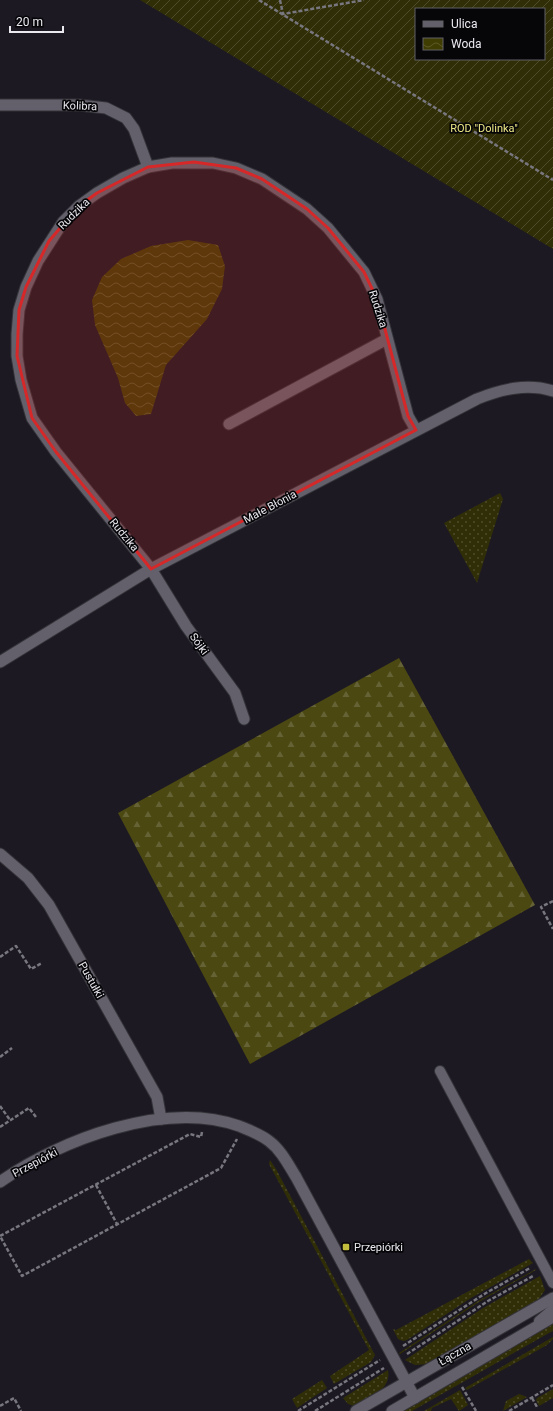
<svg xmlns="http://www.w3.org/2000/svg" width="553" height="1411" font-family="Roboto,sans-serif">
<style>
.grass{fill:url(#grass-dots)}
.forest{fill:url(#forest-firs)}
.garden{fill:url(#garden-furrows);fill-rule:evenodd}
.water{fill:url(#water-waves)}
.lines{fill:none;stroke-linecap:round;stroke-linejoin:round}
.service-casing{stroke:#343339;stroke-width:12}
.minor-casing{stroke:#343339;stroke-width:13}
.tertiary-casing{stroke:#343339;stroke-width:13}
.path{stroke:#78767e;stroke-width:2.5;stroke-dasharray:4 2;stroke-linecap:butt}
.service{stroke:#63606b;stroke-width:10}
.minor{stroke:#63606b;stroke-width:11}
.tertiary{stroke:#63606b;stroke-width:11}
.marked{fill:#d62828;fill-opacity:0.2;stroke:#d62828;stroke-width:3;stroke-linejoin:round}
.poi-dot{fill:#c3bd3e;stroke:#060508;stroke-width:1.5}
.labels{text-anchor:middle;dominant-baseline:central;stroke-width:3.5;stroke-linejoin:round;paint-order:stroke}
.street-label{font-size:11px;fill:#eae9ef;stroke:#060508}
.park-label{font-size:11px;fill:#ece785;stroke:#060508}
.poi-label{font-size:11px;fill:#eae9ef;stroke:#060508;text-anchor:start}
</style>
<defs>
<pattern id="grass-dots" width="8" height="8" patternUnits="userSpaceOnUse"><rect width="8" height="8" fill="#302e07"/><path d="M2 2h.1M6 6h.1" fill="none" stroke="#4e4c2b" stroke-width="1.8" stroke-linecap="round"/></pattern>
<pattern id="forest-firs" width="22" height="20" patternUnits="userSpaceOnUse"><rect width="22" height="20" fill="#4b4812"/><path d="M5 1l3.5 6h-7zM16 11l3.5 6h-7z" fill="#656235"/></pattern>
<pattern id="garden-furrows" width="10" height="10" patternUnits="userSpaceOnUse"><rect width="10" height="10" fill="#302e07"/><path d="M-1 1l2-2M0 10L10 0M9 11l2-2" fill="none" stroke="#4e4c2b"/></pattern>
<pattern id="water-waves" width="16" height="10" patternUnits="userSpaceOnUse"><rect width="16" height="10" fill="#403d03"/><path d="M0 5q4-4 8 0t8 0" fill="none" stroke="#5c5928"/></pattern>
</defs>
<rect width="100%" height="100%" fill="#1c1922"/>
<g class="grass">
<path d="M 500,493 L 503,499 L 477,583 L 444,523 Z"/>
<path d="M 270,1160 L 276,1169 L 375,1355 L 371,1362 L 334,1384 L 330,1376 L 369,1350 L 269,1164 Z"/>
<path d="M 529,1259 L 533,1263 L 471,1298 L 407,1340 L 403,1341 L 398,1339 L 393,1329 L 396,1330 Z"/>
<path d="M 536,1269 L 536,1270 L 479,1302 L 400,1354 L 399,1353 L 478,1301 Z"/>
<path d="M 540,1276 L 545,1290 L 537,1302 L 429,1364 L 415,1365 L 405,1360 L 483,1308 Z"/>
<path d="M 553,1324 L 553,1331 L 549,1333 L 412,1411 L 402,1411 Z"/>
<path d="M 553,1337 L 553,1339 L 547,1345 L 467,1390 L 465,1388 Z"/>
<path d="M 388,1370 C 392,1390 368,1399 354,1406 L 348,1404 L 343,1398 Z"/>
<path d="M 322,1380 L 327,1388 L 297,1408 L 292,1399 Z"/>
<path d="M 553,1389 L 553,1398 L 539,1406 L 536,1400 L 537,1398 Z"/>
<path d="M 460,1390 L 468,1405 L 459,1411 L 451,1399 L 432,1408 L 431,1411 L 424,1411 Z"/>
<path d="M 519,1394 L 527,1397 L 503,1411 L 506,1401 Z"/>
</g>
<path class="forest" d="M 399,658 L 535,905 L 250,1064 L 118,813 Z"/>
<path class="garden" d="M 140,0 L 553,0 L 553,249 ZM 416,9 L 544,9 L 544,59 L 416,59 Z"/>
<path class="water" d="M 188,240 L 218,245 L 225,266 L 222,289 L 207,319 L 166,365 L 151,414 L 136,416 L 125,403 L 118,378 L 95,325 L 92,300 L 102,277 L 121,259 L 151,246 Z"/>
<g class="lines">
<defs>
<g id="service">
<path d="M 440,1071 L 553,1283"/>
<path d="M 539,1321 L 553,1309"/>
</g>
<g id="minor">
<path d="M 0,105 L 79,105 L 106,108 L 126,118 L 134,129 L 148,167"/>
<path d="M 229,424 L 387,339"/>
<path d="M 0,662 L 151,569 L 477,399 C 502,389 527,383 553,391"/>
<path d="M 244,719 L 235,693 L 186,626 L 151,569 L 56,452 L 32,418 L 21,380 L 17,356 L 17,334 L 19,310 L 26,287 L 38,261 L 63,222 L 79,206 L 97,193 L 123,178 L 148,167 L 172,163 L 213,163 L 236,168 L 262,179 L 307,209 L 328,228 L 364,272 L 377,299 L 408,416 L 416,430"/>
<path d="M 0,854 L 28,878 L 49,905 L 157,1097 L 161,1119"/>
<path d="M 0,1182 C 61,1139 166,1100 239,1126 C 249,1130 260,1134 269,1141 C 281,1150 288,1164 296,1177 L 415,1398"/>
</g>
<g id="tertiary">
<path d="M 356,1411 L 553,1298"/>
<path d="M 392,1411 L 553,1317"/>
</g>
</defs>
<use href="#service" class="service-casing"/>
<use href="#minor" class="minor-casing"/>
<use href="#tertiary" class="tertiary-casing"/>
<g class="path">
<path d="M 259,0 L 553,180"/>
<path d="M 280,0 L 283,14 L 364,0"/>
<path d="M 553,901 L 541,907 L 553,929"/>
<path d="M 0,957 L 16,946 L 31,969 L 42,963"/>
<path d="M 0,1057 L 12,1048"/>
<path d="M 0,1106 L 10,1120"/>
<path d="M 0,1127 L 29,1108 L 36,1117"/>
<path d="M 202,1132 L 201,1137 L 190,1134 L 0,1236 L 22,1276 L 221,1168 L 237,1139"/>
<path d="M 96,1185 L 117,1224"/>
<path d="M 403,1346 L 486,1293 L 530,1268"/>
<path d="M 407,1354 L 488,1301 L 533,1276"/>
<path d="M 462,1387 L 476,1411"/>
<path d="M 532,1398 L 537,1407"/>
<path d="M 0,1406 L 14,1398 L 21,1411"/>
<path d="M 298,1411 L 380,1360"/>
<path d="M 315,1411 L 384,1368"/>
<path d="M 509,1411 L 553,1385"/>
</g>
<use href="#service" class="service"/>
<use href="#minor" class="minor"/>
<use href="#tertiary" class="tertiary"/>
</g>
<path class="marked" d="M 194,162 L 236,168 L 262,179 L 307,209 L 328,228 L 364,272 L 377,299 L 408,416 L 416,430 L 151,569 L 56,452 L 32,418 L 17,356 L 19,310 L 26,287 L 49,241 L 79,206 L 97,193 L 148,167 Z"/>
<rect class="poi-dot" x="342" y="1243" width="8" height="8" rx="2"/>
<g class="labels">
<g class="street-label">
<text transform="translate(80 106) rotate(2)">Kolibra</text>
<text transform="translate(74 214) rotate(-45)">Rudzika</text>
<text transform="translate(378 309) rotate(72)">Rudzika</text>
<text transform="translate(270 507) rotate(-28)">Małe Błonia</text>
<text transform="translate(124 535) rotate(51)">Rudzika</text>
<text transform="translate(199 644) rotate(54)">Sójki</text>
<text transform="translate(91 980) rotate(61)">Pustułki</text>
<text transform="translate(35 1163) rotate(-28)">Przepiórki</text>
<text transform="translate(455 1354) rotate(-30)">Łączna</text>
</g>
<g class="park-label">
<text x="484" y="128">ROD "Dolinka"</text>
</g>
<g class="poi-label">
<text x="354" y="1247">Przepiórki</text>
</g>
</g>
<rect x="415" y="8" width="130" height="52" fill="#060508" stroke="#616064"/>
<rect x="423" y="21" width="20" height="6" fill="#63606b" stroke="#616064"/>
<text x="451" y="28" font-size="12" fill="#eae9ef">Ulica</text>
<rect x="423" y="38" width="20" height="12" fill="url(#water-waves)" stroke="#616064"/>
<text x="451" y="48" font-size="12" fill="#eae9ef">Woda</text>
<path d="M10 26v6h53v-6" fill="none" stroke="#eae9ef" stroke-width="2"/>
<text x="16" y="26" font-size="12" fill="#eae9ef" stroke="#060508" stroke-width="3" paint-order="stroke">20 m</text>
</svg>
